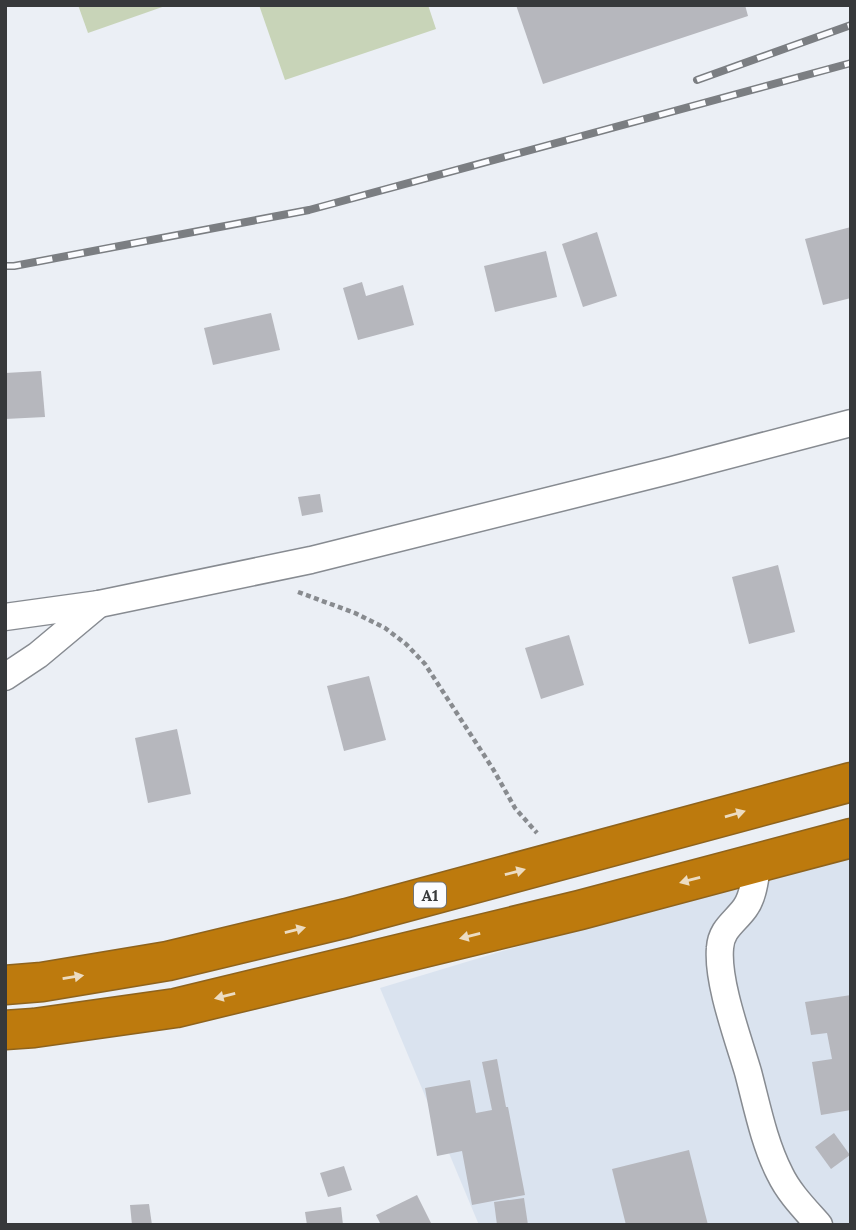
<svg xmlns="http://www.w3.org/2000/svg" width="856" height="1230" font-family="Lora,serif">
<style>
.built{fill:#dae3ef}
.green{fill:#c8d4b8}
.building{fill:#b6b7bd}
.lines{fill:none;stroke-linecap:round;stroke-linejoin:round}
.street-casing{stroke:#878b91;stroke-width:29}
.highway-casing{stroke:#8e631d;stroke-width:41}
.path{stroke:#888b8f;stroke-width:4.5;stroke-dasharray:5 3.5;stroke-linecap:butt}
.street{stroke:#fff;stroke-width:26}
.highway{stroke:#bd7a0d;stroke-width:38}
.rail-casing{stroke:#7b7e82;stroke-width:8}
.rail{stroke:#fbfcff;stroke-width:5;stroke-dasharray:16;stroke-linecap:butt}
.oneway{fill:#ecdcc2}
.labels{text-anchor:middle;dominant-baseline:central;stroke-width:5;stroke-linejoin:round;paint-order:stroke}
.shield{fill:#fbfcff;stroke:#727476;stroke-width:2}
.shield-label{font-size:16px;font-weight:bold;fill:#37393b}
</style>
<rect width="100%" height="100%" fill="#ebeff5"/>
<path class="built" d="M 851,846 L 851,1225 L 479,1225 L 380,988 Z"/>
<g class="green">
<path d="M 78,5 L 168,5 L 88,33 Z"/>
<path d="M 259,5 L 428,5 L 436,29 L 285,80 Z"/>
</g>
<g class="building">
<path d="M 516,5 L 745,5 L 748,16 L 543,84 Z"/>
<path d="M 851,227 L 851,298 L 823,305 L 805,239 Z"/>
<path d="M 597,232 L 617,296 L 583,307 L 562,244 Z"/>
<path d="M 546,251 L 557,297 L 495,312 L 484,266 Z"/>
<path d="M 362,282 L 366,296 L 403,285 L 414,325 L 358,340 L 343,288 Z"/>
<path d="M 271,313 L 280,350 L 213,365 L 204,328 Z"/>
<path d="M 41,371 L 45,417 L 5,419 L 5,373 Z"/>
<path d="M 320,494 L 323,512 L 302,516 L 298,497 Z"/>
<path d="M 778,565 L 795,632 L 749,644 L 732,577 Z"/>
<path d="M 569,635 L 584,685 L 541,699 L 525,648 Z"/>
<path d="M 369,676 L 386,740 L 344,751 L 327,686 Z"/>
<path d="M 177,729 L 191,794 L 148,803 L 135,738 Z"/>
<path d="M 851,995 L 851,1110 L 821,1115 L 812,1062 L 832,1059 L 827,1033 L 811,1035 L 805,1002 Z"/>
<path d="M 497,1059 L 506,1107 L 508,1107 L 525,1195 L 472,1205 L 462,1151 L 437,1156 L 425,1088 L 470,1080 L 476,1113 L 492,1110 L 482,1062 Z"/>
<path d="M 834,1133 L 850,1155 L 831,1169 L 815,1147 Z"/>
<path d="M 689,1150 L 708,1225 L 626,1225 L 612,1169 Z"/>
<path d="M 344,1166 L 352,1190 L 328,1197 L 320,1173 Z"/>
<path d="M 417,1195 L 432,1225 L 381,1225 L 376,1215 Z"/>
<path d="M 524,1198 L 528,1225 L 497,1225 L 494,1202 Z"/>
<path d="M 149,1204 L 152,1225 L 132,1225 L 130,1205 Z"/>
<path d="M 341,1207 L 343,1225 L 307,1225 L 305,1212 Z"/>
</g>
<g class="lines">
<defs>
<g id="street">
<path d="M 5,617 L 99,604 L 311,560 L 672,470 L 851,423"/>
<path d="M 5,677 L 38,655 L 99,604"/>
<path d="M 758,862 C 755,877 754,896 745,908 C 735,922 721,929 720,948 C 717,982 738,1038 748,1072 C 757,1106 764,1143 780,1174 C 789,1193 805,1209 819,1225"/>
</g>
<g id="highway">
<path d="M 5,985 L 42,982 L 168,961 L 347,918 L 851,782"/>
<path d="M 5,1030 L 34,1028 L 176,1008 L 580,910 L 851,838"/>
</g>
</defs>
<use href="#street" class="street-casing"/>
<use href="#highway" class="highway-casing"/>
<path class="path" d="M 298,592 L 355,613 L 385,628 L 406,644 L 425,664 L 493,769 L 515,808 L 537,833"/>
<use href="#street" class="street"/>
<use href="#highway" class="highway"/>
<defs>
<g id="rail">
<path d="M 697,80 L 851,25"/>
<path d="M 5,266 L 14,266 L 309,210 L 851,63"/>
</g>
</defs>
<use href="#rail" class="rail-casing"/>
<use href="#rail" class="rail"/>
</g>
<defs><path id="oneway-solid" d="M-6-.8H1V-3.2L6.5 0L1 3.2V.8H-6Z" transform="scale(1.75)"/></defs>
<g class="oneway">
<use href="#oneway-solid" transform="translate(735 814) rotate(-16)"/>
<use href="#oneway-solid" transform="translate(515 872) rotate(-15)"/>
<use href="#oneway-solid" transform="translate(690 880) rotate(165)"/>
<use href="#oneway-solid" transform="translate(295 930) rotate(-14)"/>
<use href="#oneway-solid" transform="translate(470 936) rotate(166)"/>
<use href="#oneway-solid" transform="translate(73 977) rotate(-9)"/>
<use href="#oneway-solid" transform="translate(225 996) rotate(166)"/>
</g>
<g class="labels">
<rect class="shield" x="414" y="882.5" width="32" height="25" rx="5"/>
<g class="shield-label">
<text x="430" y="895">A1</text>
</g>
</g>
<rect width="856" height="1230" fill="none" stroke="#37393b" stroke-width="14"/>
</svg>
